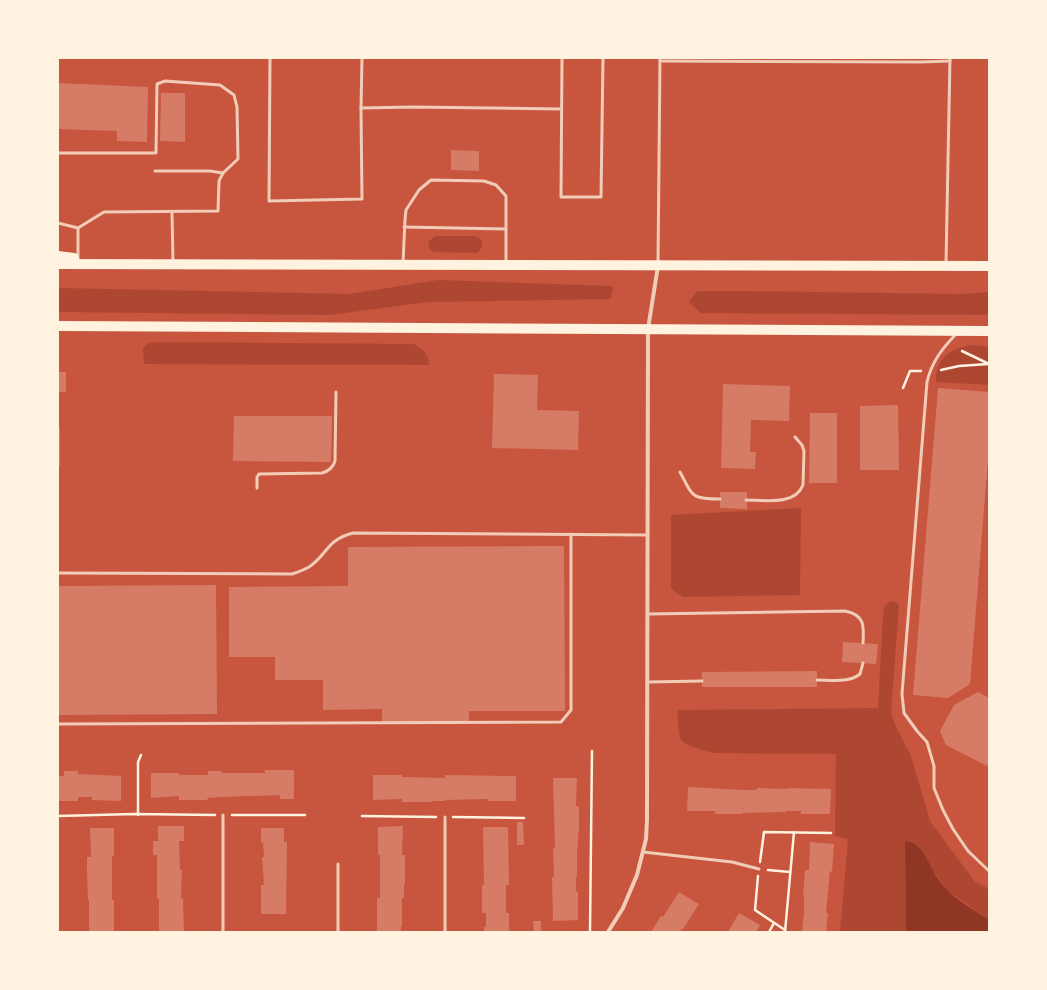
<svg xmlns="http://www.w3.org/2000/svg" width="1047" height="990" font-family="Ubuntu,sans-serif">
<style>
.green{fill:#ae4732}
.water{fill:#8f3625}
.building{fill:#d67c66}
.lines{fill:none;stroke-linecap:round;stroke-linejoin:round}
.path{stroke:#fff3e0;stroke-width:2.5}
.service{stroke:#f1ccb7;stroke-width:3}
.minor{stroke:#f1ccb7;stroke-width:4}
.primary{stroke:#fff3e0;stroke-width:10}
</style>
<rect width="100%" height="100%" fill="#c8553d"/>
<g class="green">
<path d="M 435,236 L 475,236 C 484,239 485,248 476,253 L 434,252 L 430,250 L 428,242 Z"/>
<path d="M 438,280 L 613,286 L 611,299 L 428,302 L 330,315 L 58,312 L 58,288 L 349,294 Z"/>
<path d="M 697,291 L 751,291 L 961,294 L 989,292 L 989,315 L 701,313 L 689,302 Z"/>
<path d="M 154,342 L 414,344 C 424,350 428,353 429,365 L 144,364 L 143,348 L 147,344 Z"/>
<path d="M 972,345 L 989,347 L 989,385 L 936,382 C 935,358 951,348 972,345 Z"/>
<path d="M 801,508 L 800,595 L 683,597 L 671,589 L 671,515 Z"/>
<path d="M 890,601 L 896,602 L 899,605 L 891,712 L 894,722 L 911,756 L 930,821 L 975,882 L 989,889 L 989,920 L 947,890 L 930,867 L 925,857 L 905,841 L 906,932 L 840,932 L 848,839 L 835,836 L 836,754 L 714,753 C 705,750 685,747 680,738 C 678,732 678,717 677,710 L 878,708 L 883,616 L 884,607 Z"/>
</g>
<path class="water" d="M 905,841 C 923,841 929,867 938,879 C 950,897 971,908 989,920 L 989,932 L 906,932 Z"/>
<g class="building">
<path d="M 58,83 L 148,87 L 147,142 L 117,141 L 117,131 L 58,129 Z"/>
<path d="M 161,93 L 185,93 L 185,142 L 160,141 Z"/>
<path d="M 451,150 L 479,151 L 479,171 L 451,170 Z"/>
<rect x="58" y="372" width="8" height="20"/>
<path d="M 494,374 L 538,375 L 537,410 L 579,411 L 578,450 L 492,448 Z"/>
<path d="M 723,384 L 790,386 L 789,421 L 751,420 L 750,452 L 756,452 L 755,469 L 721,468 Z"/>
<path d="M 938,388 L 989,392 L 989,447 L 970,684 L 948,698 L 913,695 Z"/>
<path d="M 898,405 L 899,470 L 860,470 L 860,406 Z"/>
<path d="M 810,413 L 837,413 L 837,483 L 809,483 Z"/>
<path d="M 234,416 L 332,416 L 331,462 L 233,461 Z"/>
<rect x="58" y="427" width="2" height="39"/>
<path d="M 720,492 L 747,492 L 747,509 L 720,508 Z"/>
<path d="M 564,546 L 565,711 L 469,711 L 469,721 L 382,722 L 382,709 L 323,710 L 323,680 L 275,680 L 275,657 L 229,657 L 229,587 L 348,586 L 348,547 Z"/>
<path d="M 216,585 L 217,714 L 58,715 L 58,586 Z"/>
<path d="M 843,642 L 878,644 L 876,664 L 842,662 Z"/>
<path d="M 817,671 L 817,687 L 702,687 L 702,672 Z"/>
<path d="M 978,692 L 989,698 L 989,767 L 946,745 L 940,731 L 954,705 Z"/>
<path d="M 265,770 L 294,770 L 294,799 L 280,799 L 280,795 L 222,797 L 208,798 L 207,800 L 179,800 L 179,796 L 151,798 L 151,773 L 179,773 L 179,775 L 208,775 L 208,771 L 222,771 L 222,773 L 265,773 Z"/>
<path d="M 64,771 L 78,771 L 78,774 L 121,776 L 121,801 L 92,800 L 92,797 L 78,797 L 78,801 L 58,801 L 58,776 L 64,776 Z"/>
<path d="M 373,775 L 402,775 L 402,777 L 445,778 L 445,775 L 516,776 L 516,801 L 488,801 L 488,799 L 445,800 L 445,801 L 431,801 L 431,802 L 402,802 L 402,799 L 373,800 Z"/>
<path d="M 553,778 L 577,778 L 576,806 L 579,806 L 579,833 L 578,833 L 578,847 L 577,847 L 577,877 L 576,877 L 576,892 L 578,891 L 578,920 L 553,921 L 552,877 L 554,877 L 553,848 L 555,848 Z"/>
<path d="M 688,787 L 743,790 L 757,790 L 757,788 L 787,789 L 787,788 L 831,789 L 830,814 L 801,814 L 801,811 L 786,811 L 786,812 L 743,813 L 742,814 L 715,814 L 715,811 L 687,811 Z"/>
<path d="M 517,822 L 523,822 L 524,845 L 517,845 Z"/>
<path d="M 158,826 L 184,826 L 184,841 L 179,841 L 180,870 L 182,870 L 181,898 L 183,898 L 184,932 L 159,932 L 159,898 L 157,898 L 157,855 L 153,855 L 153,841 L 158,841 Z"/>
<path d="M 403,826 L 402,855 L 405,855 L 405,884 L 404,884 L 404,898 L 402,898 L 402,926 L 401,926 L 401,932 L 377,932 L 377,898 L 380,898 L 380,855 L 378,855 L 378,827 Z"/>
<path d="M 483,827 L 508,827 L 509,885 L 506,885 L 506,913 L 509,913 L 509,932 L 484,932 L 484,927 L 486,927 L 486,913 L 482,913 L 482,885 L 484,885 Z"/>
<path d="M 90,828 L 114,828 L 114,856 L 112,856 L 112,900 L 114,900 L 114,932 L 90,932 L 89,928 L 89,900 L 88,900 L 87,871 L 87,857 L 91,857 Z"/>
<path d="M 261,828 L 284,828 L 284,842 L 287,842 L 286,914 L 261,914 L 261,885 L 264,885 L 262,857 L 264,857 L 263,842 L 261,843 Z"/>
<path d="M 810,842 L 834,844 L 832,872 L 830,871 L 826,913 L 828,913 L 826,932 L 802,932 L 804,912 L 804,897 L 803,897 L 804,883 L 805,870 L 809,870 Z"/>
<path d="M 679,892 L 699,904 L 683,929 L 682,929 L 680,932 L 651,932 L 661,916 L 663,917 Z"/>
<path d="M 739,913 L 760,925 L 756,932 L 728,932 Z"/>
<path d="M 533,921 L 541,921 L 541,931 L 534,931 Z"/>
</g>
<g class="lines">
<g class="path">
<path d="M 962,351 L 987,363"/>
<path d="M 941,370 L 959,366 L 988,364"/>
<path d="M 903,388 L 910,371 L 921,371"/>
<path d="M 138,815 L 138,762 L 141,755"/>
<path d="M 232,815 L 305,815"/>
<path d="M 58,816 L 134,814 L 215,815"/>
<path d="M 362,816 L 436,817"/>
<path d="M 453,817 L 524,818"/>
<path d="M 760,862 L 764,832 L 831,833"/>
<path d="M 768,870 L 790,872"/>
<path d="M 758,876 L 755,910 L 785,930"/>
<path d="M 590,932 L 592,751"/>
<path d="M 769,932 L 774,923"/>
<path d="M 785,932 L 794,832"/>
</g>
<g class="service">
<path d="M 270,58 L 269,201 L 362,199 L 361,108"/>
<path d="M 362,58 L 361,108 L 413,107 L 561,109"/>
<path d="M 562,58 L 561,197 L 601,197 L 603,58"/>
<path d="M 660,61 L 921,62 L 950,61"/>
<path d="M 58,153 L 156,153 L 157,84 L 165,81 L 220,85 L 234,95 L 237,107 L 238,159 L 223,173 L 219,181 L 218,211 L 104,212 L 78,228"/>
<path d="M 155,171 L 210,171 L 223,173"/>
<path d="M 172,212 L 173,262"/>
<path d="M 58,223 L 78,228 L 78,259"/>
<path d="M 404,227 L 506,229"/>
<path d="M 403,263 L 405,220 L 406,210 L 419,190 L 431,180 L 484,181 L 496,185 L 506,196 L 506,263"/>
<path d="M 658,264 L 660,58"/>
<path d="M 946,264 L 950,58"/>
<path d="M 956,334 C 942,349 932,361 927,382 L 902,694 L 904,713 L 917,731 L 927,742 L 934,766 L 934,788 L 943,810 L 953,829 L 968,851 L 989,871"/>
<path d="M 680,472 C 693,496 690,499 720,499"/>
<path d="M 257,488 L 257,477 L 259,474 L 322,473 C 329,471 333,468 335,461 L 336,392"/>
<path d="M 746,500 C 764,500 795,506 803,485 L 804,451 L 802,445 L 795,437"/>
<path d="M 58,573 L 292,574 C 298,572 304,570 309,567 C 328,554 326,540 353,533 L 648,535"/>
<path d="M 648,614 L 845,611 C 865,615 864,626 863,643"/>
<path d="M 817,680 C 831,680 849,683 860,674 L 863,663"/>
<path d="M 648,682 L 702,681"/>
<path d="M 58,724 L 561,722 L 571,710 L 571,534"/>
<path d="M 643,852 L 732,862 L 759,869"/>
<path d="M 223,932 L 223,815"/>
<path d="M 338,932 L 338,864"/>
<path d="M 445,932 L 445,817"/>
</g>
<path class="minor" d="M 608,932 L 623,908 L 637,875 L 646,839 L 647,820 L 648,329 L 658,266"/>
<g class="primary">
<path d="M 58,256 L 74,258"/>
<path d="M 58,264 L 989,266"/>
<path d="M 58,326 L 989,331"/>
</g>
</g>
<rect width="1047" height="990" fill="none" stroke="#fff3e0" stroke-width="118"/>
</svg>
